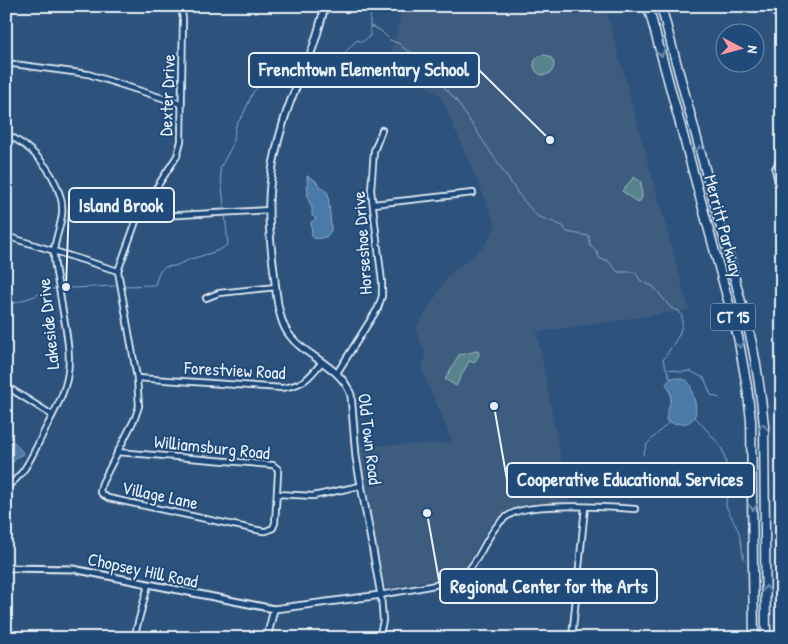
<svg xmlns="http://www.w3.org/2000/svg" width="788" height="644" font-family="'Patrick Hand',sans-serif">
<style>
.built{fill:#3e5c7e}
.green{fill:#56838c;stroke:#9fbac2}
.water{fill:#4c7aa8;stroke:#8aaac8}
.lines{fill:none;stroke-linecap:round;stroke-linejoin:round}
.stream{stroke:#8aaac8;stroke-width:1}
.minor-casing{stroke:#e8f1f8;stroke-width:8}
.tertiary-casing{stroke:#e8f1f8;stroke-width:9}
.secondary-casing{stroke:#e8f1f8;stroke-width:9}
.motorway-casing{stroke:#e8f1f8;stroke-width:11}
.minor{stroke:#1f4a7a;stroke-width:4.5}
.tertiary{stroke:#1f4a7a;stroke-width:5}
.secondary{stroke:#1f4a7a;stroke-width:5.5}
.motorway{stroke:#1f4a7a;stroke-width:8}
.oneway{stroke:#6f8dac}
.labels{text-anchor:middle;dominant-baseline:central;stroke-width:4;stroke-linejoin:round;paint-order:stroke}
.shield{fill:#1f4a7a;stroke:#acbfd2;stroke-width:1}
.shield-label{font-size:16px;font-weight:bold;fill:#e8f1f8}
.street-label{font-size:18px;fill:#e8f1f8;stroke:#1f4a7a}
.leader{fill:none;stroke:#e8f1f8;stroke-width:2}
.callout-dot{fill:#e8f1f8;stroke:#1f4a7a;stroke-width:2}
.callout{fill:#1f4a7a;stroke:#e8f1f8;stroke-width:2}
.callout-label{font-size:19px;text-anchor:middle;font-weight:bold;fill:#e8f1f8}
</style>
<rect width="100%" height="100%" fill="#2d527c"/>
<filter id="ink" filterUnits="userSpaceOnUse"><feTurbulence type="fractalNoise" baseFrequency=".02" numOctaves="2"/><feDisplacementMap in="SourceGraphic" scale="10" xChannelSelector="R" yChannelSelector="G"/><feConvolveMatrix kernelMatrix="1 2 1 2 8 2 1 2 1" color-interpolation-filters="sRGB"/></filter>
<g filter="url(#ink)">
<path class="built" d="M 403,6 L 605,6 L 689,310 L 537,332 L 569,503 L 526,504 L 509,510 L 490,525 L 463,571 L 454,575 L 389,588 L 385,585 L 383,579 L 366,494 L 360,446 L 453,443 L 421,368 L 425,358 L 424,349 L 415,330 L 448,276 L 485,245 L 496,225 L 441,97 L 390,58 Z"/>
<g class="green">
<circle cx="544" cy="65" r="10"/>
<path d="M 634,177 L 641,182 L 642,198 L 638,203 L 622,191 Z"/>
<path d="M 478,351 L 479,355 L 474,363 L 469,361 L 456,386 L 445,379 L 459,355 Z"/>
</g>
<g class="water">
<path d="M 307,176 L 315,180 L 320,187 L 328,193 L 331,225 L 331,231 L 326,237 L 316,239 L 312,237 L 311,222 L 314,221 L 316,218 L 312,216 L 312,208 L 308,199 Z"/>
<path d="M 671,378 C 676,378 686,378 689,383 C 691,386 692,391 693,395 C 701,418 692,428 668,422 L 666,420 C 667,405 676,399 666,384 Z"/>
<path d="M 6,440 L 14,442 L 24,454 L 17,457 L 13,462 L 6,463 Z"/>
</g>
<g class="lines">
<g class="stream">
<path d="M 371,26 L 380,30 L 390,40 L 400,44 L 406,50 L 413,53 L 456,100 L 519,195 L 537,216 L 563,226 L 567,232 L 589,236 L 590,246 L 597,252 L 600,259 L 607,260 L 618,272 L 635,272 L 641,281 L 654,287 L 671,308 L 679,311 L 682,316 L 682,325 L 679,335 L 663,360 L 670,378"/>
<path d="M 305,85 L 317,87 L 333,65 L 357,40 L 362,42 L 370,36 L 370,18 L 374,6"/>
<path d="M 125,286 L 155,285 L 159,272 L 165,267 L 175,266 L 191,259 L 214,252 L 223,248 L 228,244 L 220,168 L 232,146 L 236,125 L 243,115 L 253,92 L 265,80 L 291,85"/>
<path d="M 6,306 L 35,296 L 49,289 L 116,286"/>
<path d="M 669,369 L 681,372 L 690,371 L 704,378 L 711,395 L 719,398"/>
<path d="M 695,417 L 720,445 L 724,454 L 728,474 L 726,506 L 739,532 L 744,560"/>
<path d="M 643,455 L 647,444 L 670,421"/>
<path d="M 778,561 L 782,564"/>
</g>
<defs>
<g id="minor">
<path d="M 768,6 L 782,20"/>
<path d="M 6,63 L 88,74 L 181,104"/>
<path d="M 6,134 C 31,146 52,168 60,195 C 67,216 56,231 54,251 C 53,266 59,284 61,300 C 65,327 74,359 65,386 C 60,404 49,421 41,438 C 32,456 24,476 6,487"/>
<path d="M 782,156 L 775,169 L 782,201"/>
<path d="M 373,204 L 473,193"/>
<path d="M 138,216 L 161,216 L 269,210"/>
<path d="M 6,236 L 118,271"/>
<path d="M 206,298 L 219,293 L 276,287"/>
<path d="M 337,373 L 378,308 L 382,296 L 382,282 L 371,190 L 374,151 L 382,130"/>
<path d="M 137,378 L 282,388 C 304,385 309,378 322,362"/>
<path d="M 6,386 L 52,415"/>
<path d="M 117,452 L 273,465 L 278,469 L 278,474 L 275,523 L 273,528 L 266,531 L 262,531 L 108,498 L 102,494 L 100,491 L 102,483 L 135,418 L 139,406 L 137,378 L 118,271 L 138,216 L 177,156 L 181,141 L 183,19 L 181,6"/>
<path d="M 277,494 L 313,496 L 360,486"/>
<path d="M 134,638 L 148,585"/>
<path d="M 379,638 L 383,621 L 381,595 C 399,591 452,585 465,574 C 484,556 487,527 511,514 C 534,502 607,507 635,509"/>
<path d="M 572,638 L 585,507"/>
</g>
<path id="tertiary" d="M 6,568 L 73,569 L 274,609"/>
<path id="secondary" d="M 267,638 L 274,609 L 381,595 L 356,457 L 351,395 C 340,363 299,356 285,328 C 276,309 276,285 273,264 C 271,247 269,229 269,211 C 268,182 276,145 285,117 C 292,94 303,72 312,50 C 317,36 321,21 325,6"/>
<g id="motorway">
<path d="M 648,6 L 738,337 L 747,387 L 751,420 L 754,638"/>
<path d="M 661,6 L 750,335 C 757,365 761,395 764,426 L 766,638"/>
</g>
</defs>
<use href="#minor" class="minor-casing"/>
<use href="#tertiary" class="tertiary-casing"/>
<use href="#secondary" class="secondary-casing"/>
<use href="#motorway" class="motorway-casing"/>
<use href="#minor" class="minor"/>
<use href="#tertiary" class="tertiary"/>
<use href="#secondary" class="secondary"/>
<use href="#motorway" class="motorway"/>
</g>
<defs><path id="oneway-chevron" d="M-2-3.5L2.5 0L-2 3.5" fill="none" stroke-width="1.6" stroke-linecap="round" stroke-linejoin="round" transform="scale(1.25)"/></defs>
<g class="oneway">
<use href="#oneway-chevron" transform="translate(661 53) rotate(75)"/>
<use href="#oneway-chevron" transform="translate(700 149) rotate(-105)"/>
<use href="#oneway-chevron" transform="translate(740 345) rotate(80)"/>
<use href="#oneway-chevron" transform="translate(763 427) rotate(-92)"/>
<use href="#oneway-chevron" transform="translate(753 507) rotate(89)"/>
<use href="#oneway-chevron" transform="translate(766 589) rotate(-91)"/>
</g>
</g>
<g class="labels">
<rect class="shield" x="710.5" y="303.5" width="45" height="27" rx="4"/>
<g class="shield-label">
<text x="733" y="317">CT 15</text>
</g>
<g class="street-label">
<text transform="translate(167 95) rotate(-88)">Dexter Drive</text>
<text transform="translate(724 226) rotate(75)">Merritt Parkway</text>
<text transform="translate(362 243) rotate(-94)">Horseshoe Drive</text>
<text transform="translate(48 324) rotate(-96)">Lakeside Drive</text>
<text transform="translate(235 370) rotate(3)">Forestview Road</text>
<text transform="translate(370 439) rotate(83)">Old Town Road</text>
<text transform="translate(212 447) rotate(6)">Williamsburg Road</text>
<text transform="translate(160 495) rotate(12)">Village Lane</text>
<text transform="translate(143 570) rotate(12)">Chopsey Hill Road</text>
</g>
</g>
<path class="leader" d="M550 140L479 70M66 287L69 205M494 406L507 480M427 513L440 586"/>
<g class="callout-dot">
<circle cx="550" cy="140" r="5"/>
<circle cx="66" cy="287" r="5"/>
<circle cx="494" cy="406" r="5"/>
<circle cx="427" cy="513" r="5"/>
</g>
<g class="callout">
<rect x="249" y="53" width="230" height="34" rx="5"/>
<rect x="69" y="188" width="105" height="34" rx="5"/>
<rect x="507" y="463" width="247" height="34" rx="5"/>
<rect x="440" y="569" width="217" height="34" rx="5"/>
</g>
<g class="callout-label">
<text x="364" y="76">Frenchtown Elementary School</text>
<text x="121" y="212">Island Brook</text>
<text x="630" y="486">Cooperative Educational Services</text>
<text x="549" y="593">Regional Center for the Arts</text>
</g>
<rect width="788" height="644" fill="none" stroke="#1f4a7a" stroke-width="25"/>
<rect x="12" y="12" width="763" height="619" fill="none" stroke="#e8f1f8" stroke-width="2" filter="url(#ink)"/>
<g transform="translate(740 48) rotate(96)"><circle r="24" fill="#1f4a7a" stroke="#6f8dac"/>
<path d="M0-4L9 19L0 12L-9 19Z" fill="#ff9aa2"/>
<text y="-8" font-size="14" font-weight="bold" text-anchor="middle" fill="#e8f1f8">N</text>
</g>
</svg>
